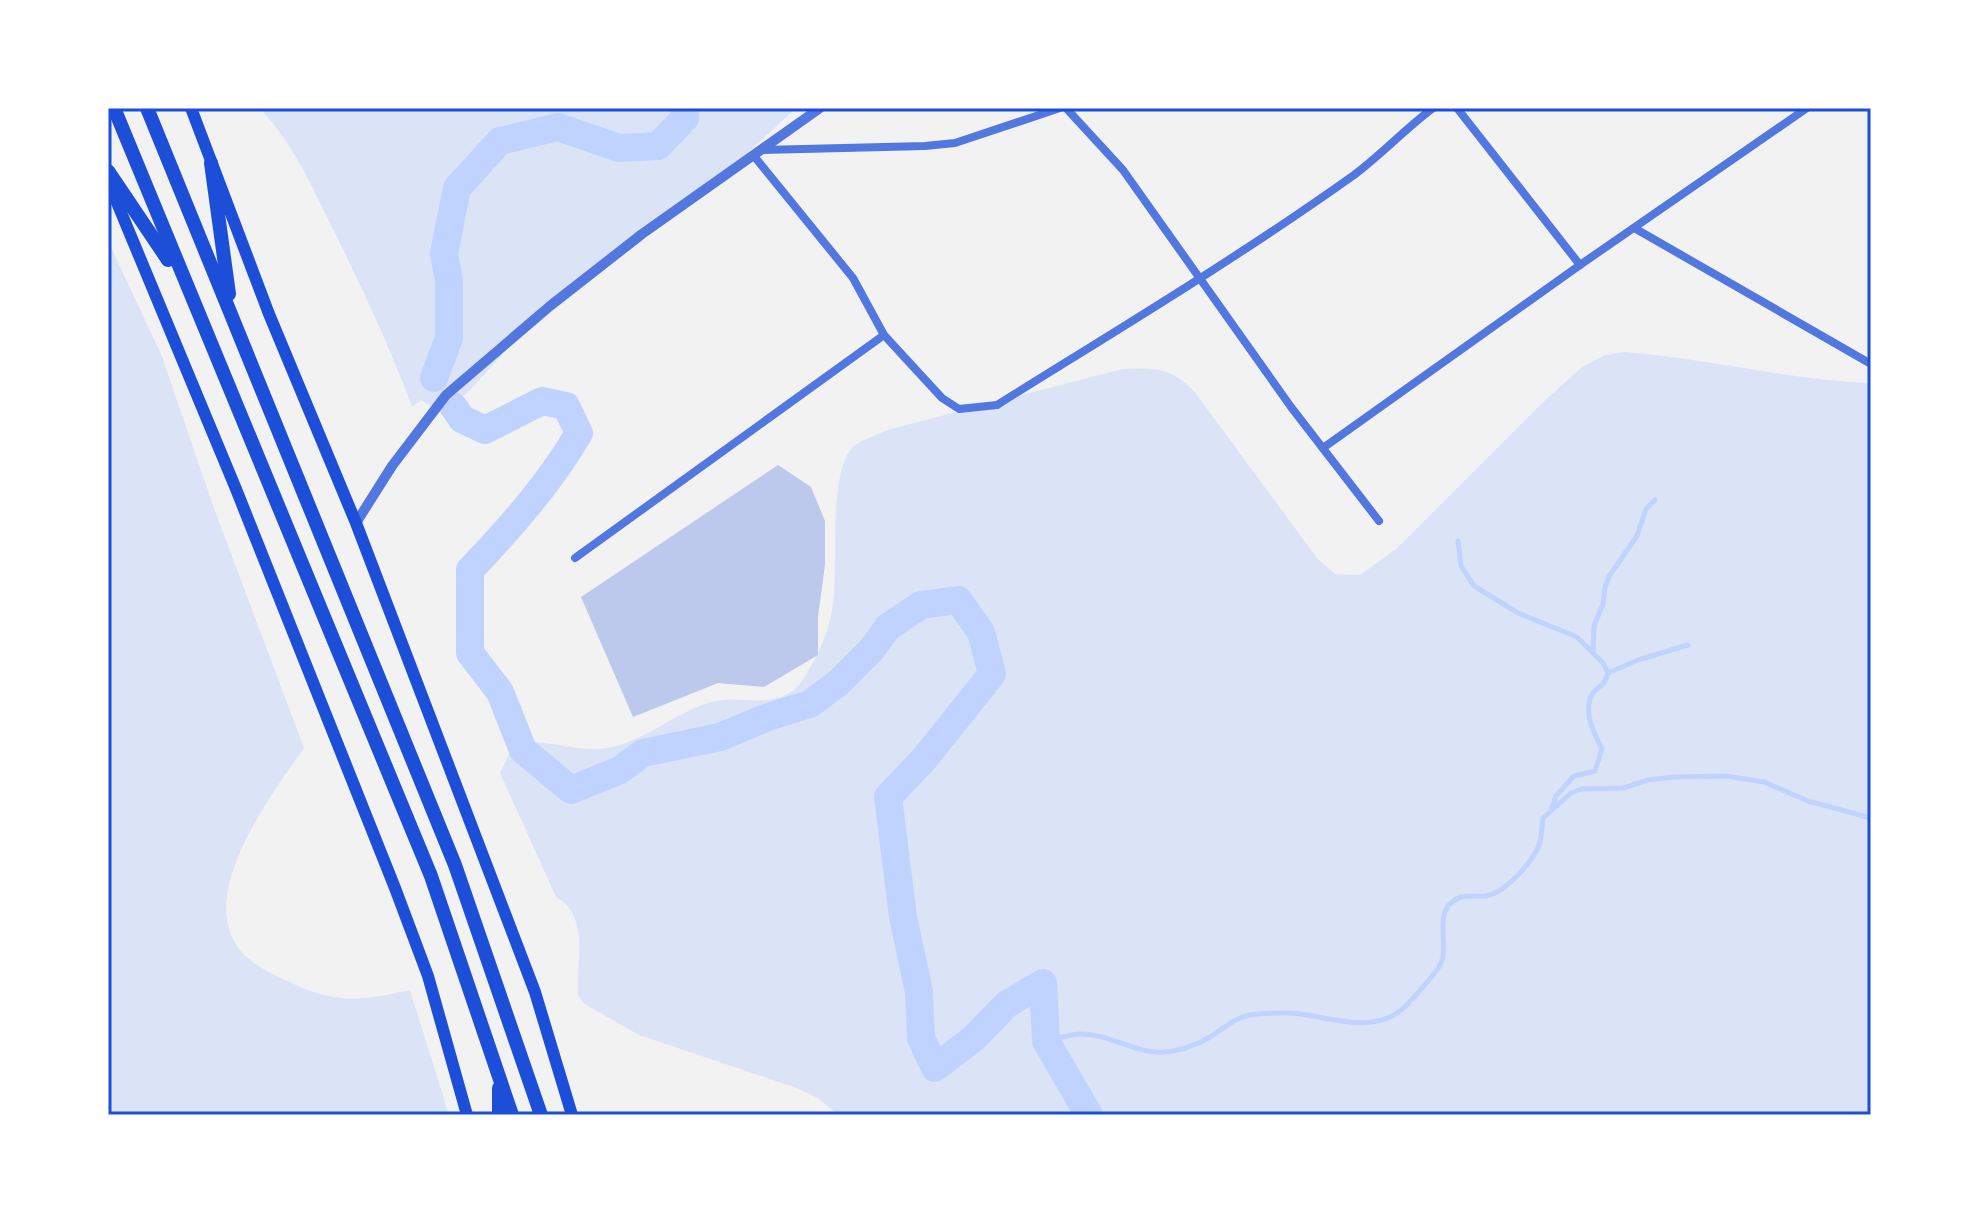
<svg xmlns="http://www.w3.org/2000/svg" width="1979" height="1223" font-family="'Noto Sans',sans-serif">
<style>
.green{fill:#dbe4f7}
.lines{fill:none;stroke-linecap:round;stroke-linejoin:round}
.stream{stroke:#bfd3fe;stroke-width:5}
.river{stroke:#bfd3fe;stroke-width:28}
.building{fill:#bdc9ec}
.minor{stroke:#5277de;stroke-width:8}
.tertiary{stroke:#5277de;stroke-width:10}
.secondary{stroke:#1d4ed8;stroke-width:12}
.primary{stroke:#1d4ed8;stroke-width:14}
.neatline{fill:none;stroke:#1d4ed8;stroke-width:3}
</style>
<rect width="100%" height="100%" fill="#f2f2f2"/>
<g class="green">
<path d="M 260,108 L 796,108 L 730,169 L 541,312 L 470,390 L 455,403 L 436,409 L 421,400 L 412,407 C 391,349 365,295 338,239 C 315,193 295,146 260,108 Z"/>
<path d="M 108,241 L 161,354 L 215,511 L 304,748 C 272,794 199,889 237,946 C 247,961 266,971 281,978 C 333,1004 355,1002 410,990 L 449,1115 L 108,1115 Z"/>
<path d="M 1624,352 C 1707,358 1788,380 1871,383 L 1871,1115 L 838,1115 L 818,1098 L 794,1087 L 639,1035 L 583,1003 L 578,994 C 576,961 590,916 556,897 L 500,773 L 511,750 C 518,747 526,742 534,742 C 558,743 582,752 607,748 C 647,741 674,712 712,702 C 741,694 768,710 795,689 C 801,684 805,676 809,669 C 823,647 832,621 834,595 C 837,562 829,467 854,446 C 863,439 877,435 887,430 L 1122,369 C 1156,368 1169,367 1194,391 L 1317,558 L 1335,574 L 1360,575 L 1396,549 L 1541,404 L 1582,367 L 1605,355 Z"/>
</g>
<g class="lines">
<g class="stream">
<path d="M 1458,541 L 1461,566 L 1474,586 L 1518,613 L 1577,637 L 1603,663 L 1608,673 C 1603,689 1600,684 1593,693 C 1582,710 1594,734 1602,749 L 1595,771 L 1574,776 L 1556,796 L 1552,808"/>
<path d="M 1593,652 L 1594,626 L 1603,604 L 1605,587 L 1610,575 L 1637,536 L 1646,509 L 1655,500"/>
<path d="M 1608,673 L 1638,660 L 1688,645"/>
<path d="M 1046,1041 C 1057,1039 1070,1034 1081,1034 C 1110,1034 1136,1054 1164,1052 C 1179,1051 1197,1045 1210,1037 C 1226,1027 1237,1015 1258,1014 C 1271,1013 1287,1012 1300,1014 C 1331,1018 1372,1033 1400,1011 C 1407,1006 1436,973 1440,965 C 1450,947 1434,916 1452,902 C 1462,893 1474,897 1486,896 C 1505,893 1535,860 1540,842 C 1542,834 1542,825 1543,818 L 1571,793 L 1582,789 L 1623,788 L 1648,780 L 1674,777 L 1726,776 L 1764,782 L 1808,801 L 1871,818"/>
</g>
<g class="river">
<path d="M 434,378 L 449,338 L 449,281 L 444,253 L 457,188 L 500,141 L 558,127 L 619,148 L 658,146 L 685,118 L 684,108"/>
<path d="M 453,406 L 462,419 L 485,430 L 542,401 L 566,406 L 579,433 C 550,483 510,528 470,570 L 470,653 L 500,692 L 523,750 L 571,790 L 620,770 L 643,753 L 720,737 L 768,717 L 810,704 L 838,683 L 872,649 L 888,627 L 921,605 L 958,600 L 981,632 L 992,674 L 925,758 L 888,797 L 903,917 L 919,992 L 921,1038 L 935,1068 L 974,1038 L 1007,1004 L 1043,983 L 1046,1041 L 1089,1115"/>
</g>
</g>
<path class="building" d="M 778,465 L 811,487 L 825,521 L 825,565 L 818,617 L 818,655 L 764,687 L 718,683 L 633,717 L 581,597 Z"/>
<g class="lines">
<g class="minor">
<path d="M 1066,108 L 1123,170 L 1291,407 L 1379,521"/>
<path d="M 1457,108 L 1580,265"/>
<path d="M 762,150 L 925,146 L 955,143 L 1060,108"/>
<path d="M 754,156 L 853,278 L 884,335 L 942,398 L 959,409 L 997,405 C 1117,330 1239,257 1354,175 C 1382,154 1405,129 1433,108"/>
<path d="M 1636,229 L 1871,364"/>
<path d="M 1323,448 L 1580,265 L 1807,108"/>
<path d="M 575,558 L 884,335"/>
</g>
<path class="tertiary" d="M 356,523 L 392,466 L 446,395 L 550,306 L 642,234 L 820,108"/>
<g class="secondary">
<path d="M 191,108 L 269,314 L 356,523 L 535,992 L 572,1115"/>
<path d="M 108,181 L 236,489 L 395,888 L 428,976 L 467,1115"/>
</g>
<g class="primary">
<path d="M 114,108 L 431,876 L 512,1115"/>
<path d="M 147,108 L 455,865 L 541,1115"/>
<path d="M 211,163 L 229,294"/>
<path d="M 108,171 L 168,260"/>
<path d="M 499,1115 L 499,1088"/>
</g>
</g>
<rect width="1979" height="1223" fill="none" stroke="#ffffff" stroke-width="220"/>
<rect x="110" y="110" width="1759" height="1003" class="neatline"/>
</svg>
